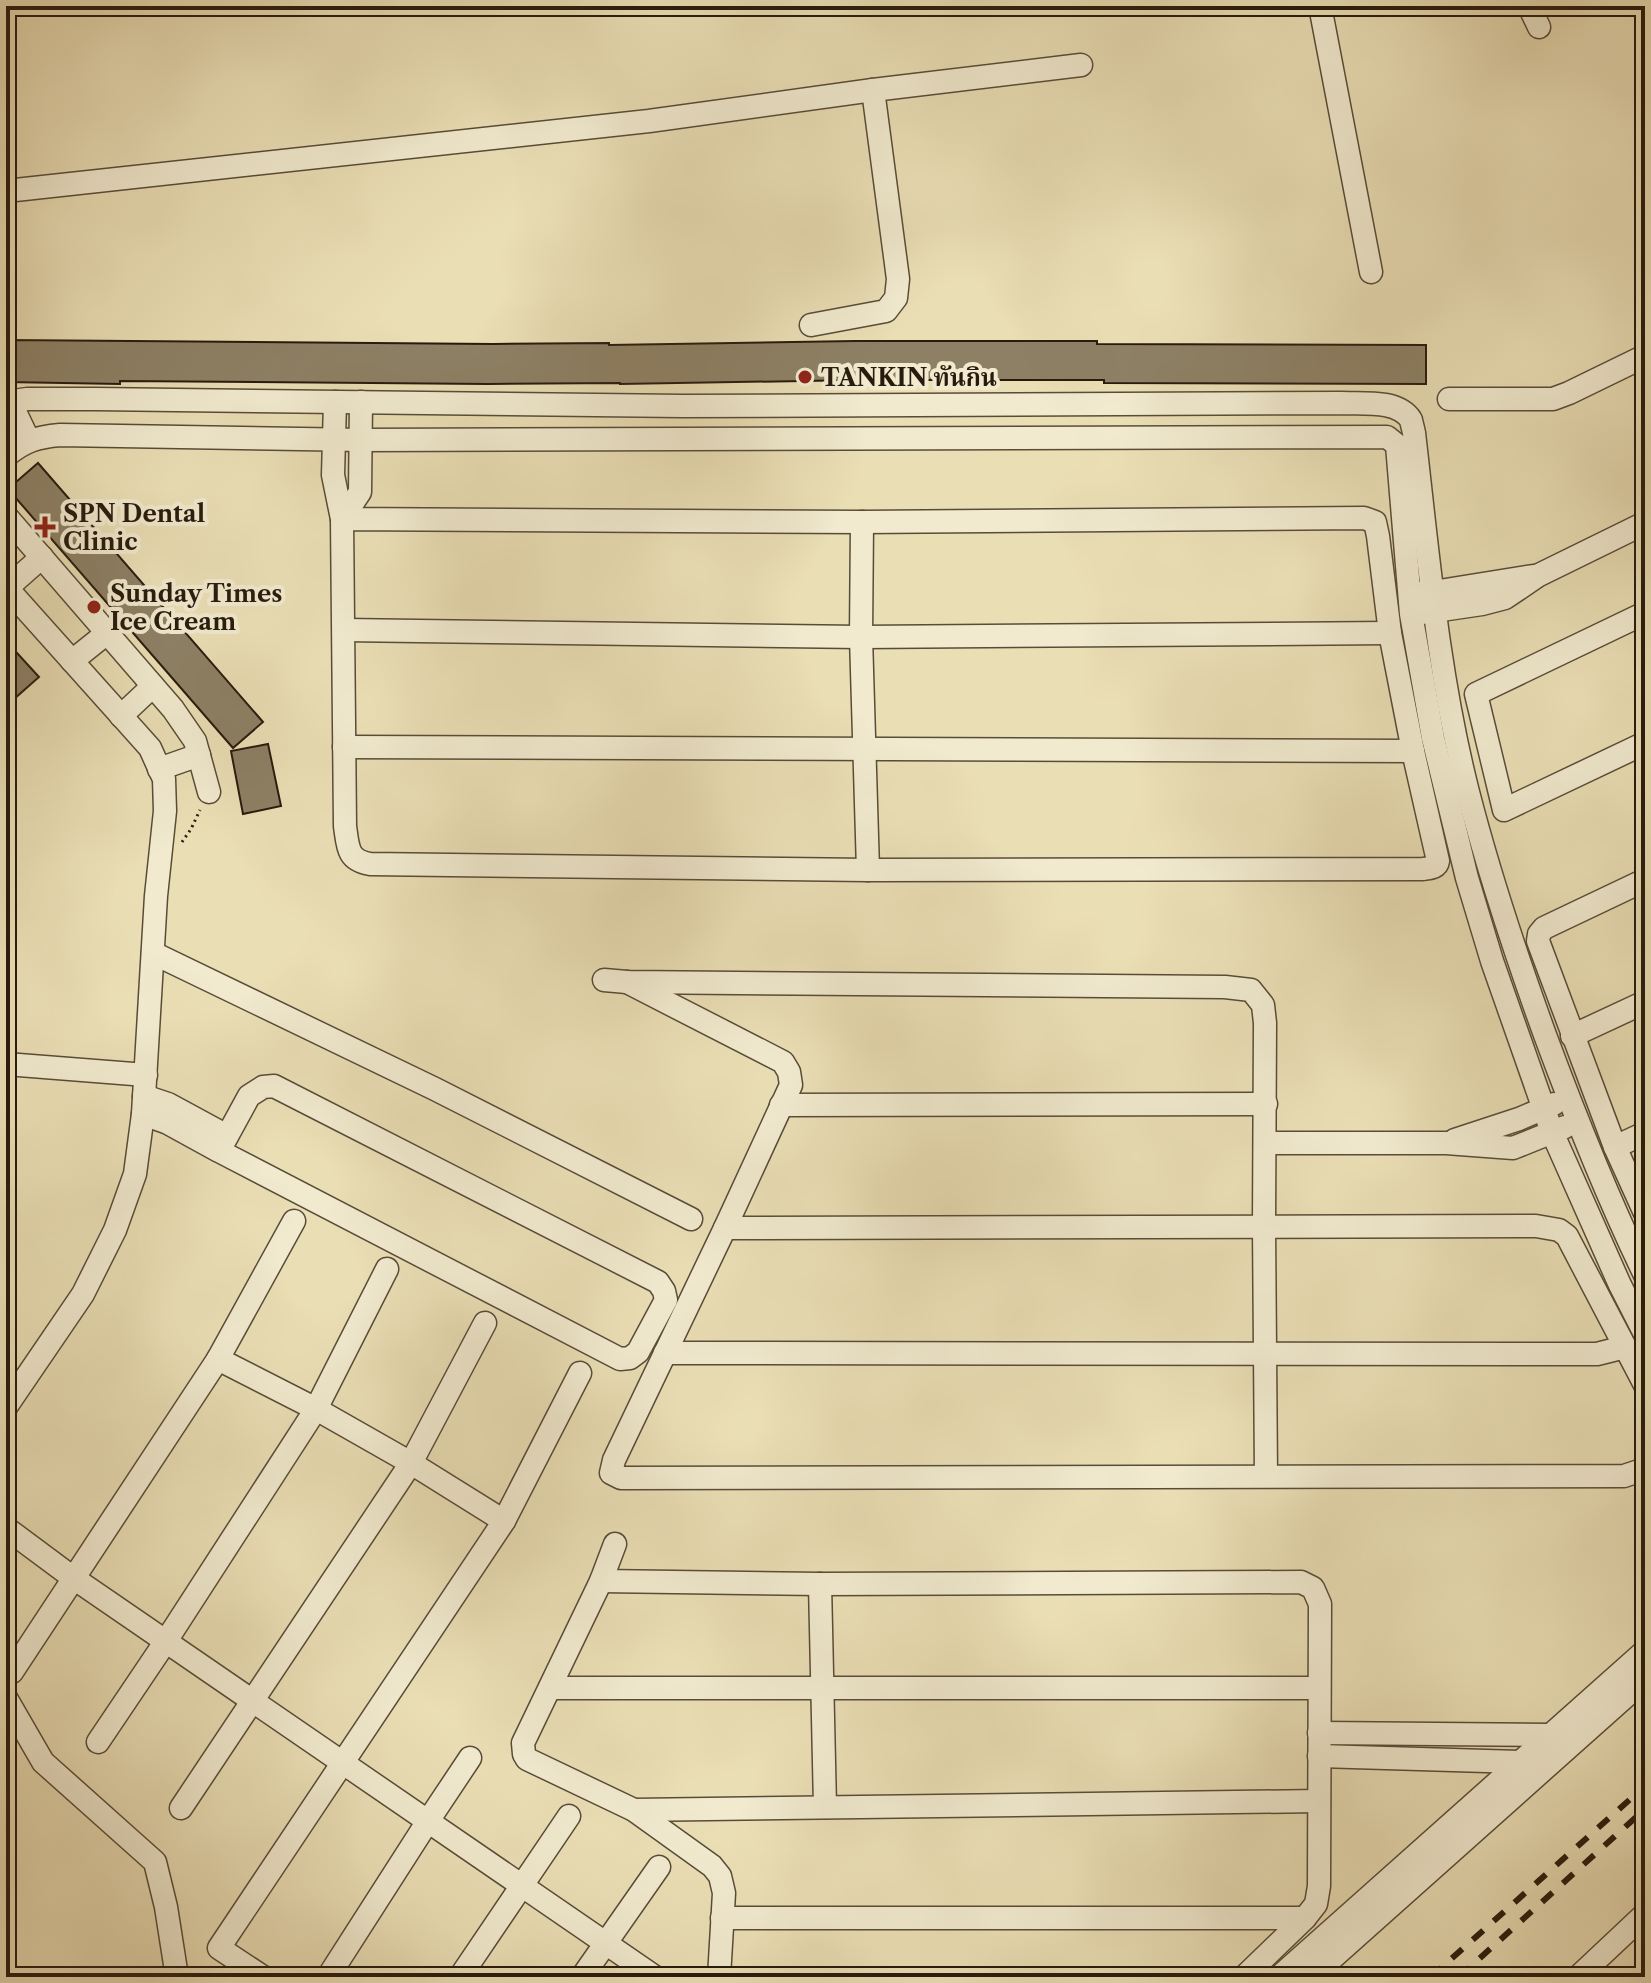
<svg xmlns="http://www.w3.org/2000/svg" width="1651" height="1983" font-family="'Libre Caslon Text','Noto Serif Thai',serif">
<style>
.building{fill:#8d8065;stroke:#281b0e;stroke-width:2}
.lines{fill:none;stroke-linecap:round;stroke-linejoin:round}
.minor-casing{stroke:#584c38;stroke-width:25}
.path{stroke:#281b0e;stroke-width:3;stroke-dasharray:2 4;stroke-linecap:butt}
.minor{stroke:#f1eacf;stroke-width:22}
.rail{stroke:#281b0e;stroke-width:6;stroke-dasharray:14 14;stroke-linecap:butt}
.poi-dot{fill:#8f2418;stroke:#f1eacf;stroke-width:3}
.labels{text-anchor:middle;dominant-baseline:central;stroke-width:8;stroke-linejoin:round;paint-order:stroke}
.poi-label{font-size:24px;font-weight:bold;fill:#281b0e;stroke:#f1eacf;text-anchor:start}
</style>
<rect width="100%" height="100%" fill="#eadeb5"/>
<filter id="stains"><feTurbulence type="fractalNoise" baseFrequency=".0025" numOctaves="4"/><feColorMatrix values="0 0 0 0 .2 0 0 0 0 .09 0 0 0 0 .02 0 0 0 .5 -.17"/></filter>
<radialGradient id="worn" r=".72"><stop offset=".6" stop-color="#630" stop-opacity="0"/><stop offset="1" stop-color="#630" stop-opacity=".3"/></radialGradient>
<g class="building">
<path d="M 6,340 L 493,344 L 609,343 L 609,345 L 855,341 L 1097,341 L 1097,344 L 1426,345 L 1426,384 L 1104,383 L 1104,380 L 860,380 L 620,384 L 620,383 L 488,384 L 120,381 L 120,384 L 6,382 Z"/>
<path d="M 38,463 L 263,722 L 233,748 L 8,489 Z"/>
<path d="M 6,641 L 39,677 L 14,699 L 6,690 Z"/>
<path d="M 268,744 L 281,806 L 243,814 L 231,751 Z"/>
</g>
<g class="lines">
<defs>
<g id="minor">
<path d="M 1320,6 L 1371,272"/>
<path d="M 1529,6 L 1539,27"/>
<path d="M 6,191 L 649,121 L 873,90 L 1081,65"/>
<path d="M 811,325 L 886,311 L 896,298 L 898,279 L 873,90"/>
<path d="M 1449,399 L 1553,399 L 1569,393 L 1645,356"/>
<path d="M 10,401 L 29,441"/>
<path d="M 6,402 L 27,399 L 95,399 L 683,406 L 1341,403 C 1362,404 1398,399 1411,420 C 1411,421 1414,432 1414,433 C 1428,553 1438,675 1468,792 C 1489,874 1516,955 1545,1035 C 1575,1116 1607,1197 1645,1275"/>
<path d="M 335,402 L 333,475 L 342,519 L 345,826 C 348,847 347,860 370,864 L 868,870 L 1423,869 C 1430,868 1437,868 1438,861 L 1413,751 L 1390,633 L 1378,536 L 1375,522 L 1364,518 L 862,522 L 342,519"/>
<path d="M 6,456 C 24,441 37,437 60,435 L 362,440 L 1387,437 L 1397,445 L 1411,614 L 1433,738 L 1467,878 L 1492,961 L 1552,1132 L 1620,1285 L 1645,1334"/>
<path d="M 6,516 L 173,709 L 195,741 L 209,792"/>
<path d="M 342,519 L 360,492 L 361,402"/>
<path d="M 862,522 L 861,637 L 868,870"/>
<path d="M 6,587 L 150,748 L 164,779 L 165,811 L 156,896 L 143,1114 L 135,1174 L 115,1230 L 83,1294 L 6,1407"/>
<path d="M 7,588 L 42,557"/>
<path d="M 1421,593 L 1433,592 L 1533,576"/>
<path d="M 1421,613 L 1482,604 L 1505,598 L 1539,575 L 1645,523"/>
<path d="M 1645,613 L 1476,694 L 1504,810 L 1645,743"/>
<path d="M 344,630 L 861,637 L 1390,633"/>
<path d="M 72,661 L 107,633"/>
<path d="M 121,716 L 153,686"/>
<path d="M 344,747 L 1413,751"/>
<path d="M 159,769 L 199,755"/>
<path d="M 1645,880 L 1544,928 L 1539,934 L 1538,941 L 1615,1147 L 1645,1213"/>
<path d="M 153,953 L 435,1089 L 691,1219"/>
<path d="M 604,980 L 627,982 L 1225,987 L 1251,990 L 1263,1005 L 1265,1023 L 1264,1226 L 1266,1476"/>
<path d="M 627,982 L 783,1062 L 789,1072 L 791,1085 L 725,1228 L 614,1460 L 611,1473 L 621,1478 L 1624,1476 L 1645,1469"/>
<path d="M 1572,1036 L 1645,1002"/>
<path d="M 6,1064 L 146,1075"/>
<path d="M 144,1096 L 168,1104 L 227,1136"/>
<path d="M 781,1105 L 1266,1104"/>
<path d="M 143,1114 L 168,1123 L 219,1151 L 620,1359 L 630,1358 L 638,1352 L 666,1300 L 664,1291 L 658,1282 L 274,1086 L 263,1087 L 249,1096 L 219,1151"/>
<path d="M 1455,1140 L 1519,1119 L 1554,1104"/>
<path d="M 1265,1143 L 1446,1143 L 1513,1148 L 1565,1127"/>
<path d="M 1615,1147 L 1645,1133"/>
<path d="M 725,1228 L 1536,1226 L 1559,1230 L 1567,1236 L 1645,1385"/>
<path d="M 665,1353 L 1597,1354 L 1625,1347"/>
<path d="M 218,1359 L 316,1409 L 411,1463 L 504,1521"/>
<path d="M 6,1528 L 72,1577 L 655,1977"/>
<path d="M 615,1544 L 601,1581 L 523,1743 L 524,1754 L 527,1759 L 634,1810 L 712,1866 L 720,1876 L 724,1893 L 719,1977"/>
<path d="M 601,1581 L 820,1584 L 1301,1582 L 1313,1588 L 1320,1604 L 1319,1886 L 1316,1904 L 1305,1918 L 1244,1977"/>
<path d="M 820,1584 L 825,1807"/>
<path d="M 12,1672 L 218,1359 L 294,1221"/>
<path d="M 550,1688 L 1319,1688"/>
<path d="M 6,1698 L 43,1762 L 155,1862 L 166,1907 L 177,1977"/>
<path d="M 1319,1733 L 1549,1735 L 1552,1738"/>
<path d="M 98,1742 L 166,1641 L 316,1409 L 387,1269"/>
<path d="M 1319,1756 L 1520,1762 L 1525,1768"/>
<path d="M 181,1808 L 411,1463 L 485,1323"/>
<path d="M 634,1810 L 1318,1801"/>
<path d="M 722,1918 L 1305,1918"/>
<path d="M 263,1977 L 219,1948 L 504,1521 L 580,1373"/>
<path d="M 328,1977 L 428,1821 L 470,1758"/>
<path d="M 460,1977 L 569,1816"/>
<path d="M 582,1977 L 659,1867"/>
<path d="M 1279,1977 L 1645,1651"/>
<path d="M 1311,1977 L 1645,1679"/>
<path d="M 1578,1977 L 1645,1914"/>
</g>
</defs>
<use href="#minor" class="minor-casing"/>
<path class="path" d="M 182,842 L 191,829 L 200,810"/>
<use href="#minor" class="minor"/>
<g class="rail">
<path d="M 1431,1977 L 1645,1786"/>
<path d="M 1459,1977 L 1645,1809"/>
</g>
</g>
<g class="poi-dot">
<circle cx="805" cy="377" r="8"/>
<path d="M41 515h8v8h8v8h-8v8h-8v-8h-8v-8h8z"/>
<circle cx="94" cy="607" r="8"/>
</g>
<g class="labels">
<g class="poi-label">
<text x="821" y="377">TANKIN ทันกิน</text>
<text x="63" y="513">SPN Dental<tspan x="63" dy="28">Clinic</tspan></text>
<text x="110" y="593">Sunday Times<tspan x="110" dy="28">Ice Cream</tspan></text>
</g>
</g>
<rect width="1651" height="1983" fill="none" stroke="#eadeb5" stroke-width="32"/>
<rect x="8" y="8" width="1635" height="1967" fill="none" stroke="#281b0e" stroke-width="4"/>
<rect x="16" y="16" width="1619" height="1951" fill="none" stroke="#281b0e" stroke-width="2"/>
<rect width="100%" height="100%" filter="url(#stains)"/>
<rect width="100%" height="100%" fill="url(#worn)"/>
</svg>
